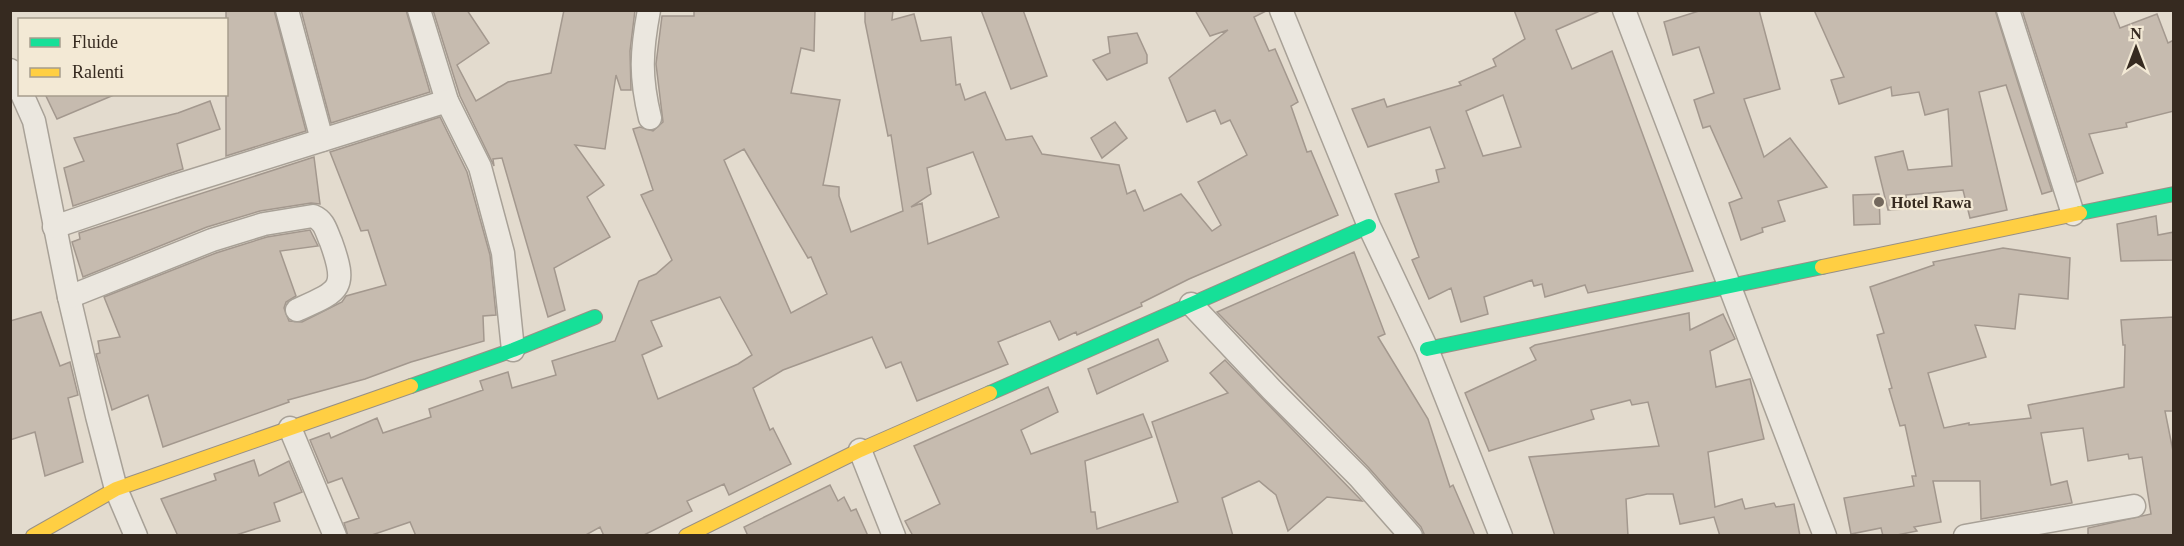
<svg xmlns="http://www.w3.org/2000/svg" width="2184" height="546" font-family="Georgia,serif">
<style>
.building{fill:#c6bbaf;stroke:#a3988e;stroke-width:1.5;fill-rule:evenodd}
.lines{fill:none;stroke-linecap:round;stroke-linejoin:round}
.street-casing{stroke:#a8a197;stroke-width:25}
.fast-casing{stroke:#989086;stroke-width:16}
.slow-casing{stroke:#989086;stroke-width:16}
.street{stroke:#ebe7df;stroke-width:22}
.fast{stroke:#16e098;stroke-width:14}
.slow{stroke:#ffcf43;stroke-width:14}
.poi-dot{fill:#73685d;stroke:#f3e9d5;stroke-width:2}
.labels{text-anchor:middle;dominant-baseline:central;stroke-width:4.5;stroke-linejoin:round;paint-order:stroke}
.poi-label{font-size:16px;font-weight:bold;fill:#362a20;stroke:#f3e9d5;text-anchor:start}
</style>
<rect width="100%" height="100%" fill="#e3dbce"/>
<g class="building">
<path d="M 226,10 L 274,10 L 306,131 L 226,156 Z"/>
<path d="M 301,10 L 406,10 L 430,92 L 331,123 Z"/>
<path d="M 433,10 L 467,10 L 489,43 L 457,65 L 476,101 L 508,82 L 551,73 L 564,10 L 635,10 L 630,51 L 631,90 L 621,90 L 616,75 L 605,149 L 575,145 L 604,185 L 587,197 L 610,237 L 554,268 L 565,310 L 548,317 L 502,158 L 493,159 L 494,166 L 460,96 Z"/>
<path d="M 694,10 L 815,10 L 814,51 L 801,48 L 791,93 L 840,100 L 823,185 L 839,187 L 839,196 L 851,232 L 903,211 L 891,135 L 888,136 L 865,22 L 865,10 L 893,10 L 892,20 L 914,14 L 921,41 L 951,37 L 956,85 L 960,84 L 965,100 L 985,92 L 1006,140 L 1032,136 L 1042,154 L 1119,165 L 1127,194 L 1135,190 L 1144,211 L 1181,194 L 1212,231 L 1221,225 L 1198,182 L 1247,155 L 1230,120 L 1221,124 L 1215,110 L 1187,122 L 1169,78 L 1228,30 L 1210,36 L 1195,10 L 1268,10 L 1254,17 L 1269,51 L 1275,49 L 1298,102 L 1291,106 L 1307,152 L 1311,151 L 1338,215 L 1189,279 L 1141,303 L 1142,306 L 1077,335 L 1076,332 L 1059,340 L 1050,321 L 998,342 L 1008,364 L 917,401 L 901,362 L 886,368 L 872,337 L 783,370 L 753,388 L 770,430 L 773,428 L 791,464 L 729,495 L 724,484 L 687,501 L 692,511 L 642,536 L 604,536 L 600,527 L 584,536 L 416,536 L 410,522 L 369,536 L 348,536 L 344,523 L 359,518 L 342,478 L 328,483 L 310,440 L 329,433 L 331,438 L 377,418 L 383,433 L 431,417 L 429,409 L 483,390 L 480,381 L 508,372 L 512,388 L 556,375 L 552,361 L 615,341 L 639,281 L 656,274 L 672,260 L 641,195 L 653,190 L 633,129 L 640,127 L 653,131 L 663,122 L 656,64 L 662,16 L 694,16 ZM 744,149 L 808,258 L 811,257 L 827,294 L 791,313 L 724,160 ZM 973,152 L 999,217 L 928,244 L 922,203 L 911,207 L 931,194 L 927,168 ZM 720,297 L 752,355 L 738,364 L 658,399 L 642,355 L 662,346 L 651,321 Z"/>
<path d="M 981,10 L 1023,10 L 1047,76 L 1011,89 Z"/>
<path d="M 1514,10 L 1602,10 L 1556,30 L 1572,69 L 1612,51 L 1693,271 L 1588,293 L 1585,285 L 1545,297 L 1542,284 L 1534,286 L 1532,280 L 1484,297 L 1488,314 L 1461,322 L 1451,288 L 1429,299 L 1412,260 L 1419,257 L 1395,194 L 1439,182 L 1436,170 L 1445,168 L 1430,127 L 1368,147 L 1352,109 L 1384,99 L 1387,107 L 1461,85 L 1459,82 L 1496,66 L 1493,59 L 1525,39 ZM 1503,95 L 1521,147 L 1483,156 L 1466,111 Z"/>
<path d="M 1702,10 L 1759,10 L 1780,89 L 1744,99 L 1764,157 L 1790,138 L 1827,187 L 1778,201 L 1785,221 L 1762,228 L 1763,232 L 1741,240 L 1729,203 L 1742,198 L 1710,126 L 1703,128 L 1694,100 L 1714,93 L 1699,47 L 1673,55 L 1664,22 Z"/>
<path d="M 1814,10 L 1995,10 L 2052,191 L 2042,194 L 2006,85 L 1979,92 L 2007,210 L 1970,218 L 1963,190 L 1906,195 L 1907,209 L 1888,210 L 1875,157 L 1903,151 L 1908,170 L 1952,166 L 1948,109 L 1925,115 L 1919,92 L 1892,96 L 1891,87 L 1839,104 L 1831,80 L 1844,77 Z"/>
<path d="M 2022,10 L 2113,10 L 2120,28 L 2157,14 L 2168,43 L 2174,40 L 2174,111 L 2126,123 L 2127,127 L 2089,134 L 2103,173 L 2077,182 Z"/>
<path d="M 1137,33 L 1147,55 L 1147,63 L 1107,80 L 1093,60 L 1110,53 L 1108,37 Z"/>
<path d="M 45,94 L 114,94 L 114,95 L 57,119 Z"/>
<path d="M 210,101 L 220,129 L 177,144 L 183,169 L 73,206 L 64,168 L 84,161 L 74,138 L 178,113 Z"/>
<path d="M 440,117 L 467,172 L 490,255 L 496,315 L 483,316 L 484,341 L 411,362 L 365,379 L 288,400 L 289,402 L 163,447 L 148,395 L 112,410 L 96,354 L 100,353 L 98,341 L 120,337 L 104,297 L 216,253 L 267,237 L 310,230 L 318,246 L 280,251 L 296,296 L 286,302 L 284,308 L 289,321 L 302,322 L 342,302 L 346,296 L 386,285 L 368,230 L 361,231 L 330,152 Z"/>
<path d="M 1115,122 L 1127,138 L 1102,158 L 1091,138 Z"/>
<path d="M 314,157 L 320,204 L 311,203 L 260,211 L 207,227 L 83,277 L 72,242 L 80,239 L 79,233 Z"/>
<path d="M 1879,194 L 1880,224 L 1854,225 L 1853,195 Z"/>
<path d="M 2156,216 L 2158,235 L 2174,232 L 2174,260 L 2121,261 L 2117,224 Z"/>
<path d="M 2003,248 L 2070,258 L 2068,299 L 2019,294 L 2015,329 L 1975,325 L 1986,357 L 1928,373 L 1944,428 L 1969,423 L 1969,425 L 2031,418 L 2028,405 L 2124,387 L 2125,345 L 2123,345 L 2121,320 L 2174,317 L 2174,411 L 2165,411 L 2174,456 L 2174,536 L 2088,536 L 2088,528 L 2151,514 L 2142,457 L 2129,459 L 2128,454 L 2088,461 L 2083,428 L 2041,433 L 2051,485 L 2067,481 L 2072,503 L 1981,519 L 1980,481 L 1933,481 L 1941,522 L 1914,527 L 1917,531 L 1892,536 L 1883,536 L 1881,528 L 1851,534 L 1844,498 L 1914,486 L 1912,476 L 1916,476 L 1905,425 L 1900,426 L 1889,389 L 1892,388 L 1877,335 L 1884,333 L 1870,287 L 1934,265 L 1933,262 Z"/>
<path d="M 1354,252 L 1385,334 L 1378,337 L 1428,419 L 1450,487 L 1453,485 L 1475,536 L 1425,536 L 1421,527 L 1369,468 L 1217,312 Z"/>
<path d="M 41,312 L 60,366 L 70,362 L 78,395 L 68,398 L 83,462 L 45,476 L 35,432 L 10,440 L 10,321 Z"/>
<path d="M 1689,313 L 1690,330 L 1723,314 L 1735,339 L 1710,351 L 1716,387 L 1750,379 L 1764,439 L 1708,452 L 1715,507 L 1742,499 L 1745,509 L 1774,503 L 1776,507 L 1794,504 L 1800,536 L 1720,536 L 1714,517 L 1680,524 L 1673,494 L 1647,494 L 1626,499 L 1628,536 L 1555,536 L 1529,457 L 1659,446 L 1648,402 L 1632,405 L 1630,400 L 1591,410 L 1594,419 L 1489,451 L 1465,393 L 1536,360 L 1530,348 L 1535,345 Z"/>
<path d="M 1158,339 L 1168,361 L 1097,394 L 1088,369 Z"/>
<path d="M 1225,360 L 1362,501 L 1327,497 L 1288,531 L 1276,495 L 1259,481 L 1222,498 L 1233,536 L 913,536 L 905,521 L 940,504 L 914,446 L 1048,387 L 1058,412 L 1021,430 L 1031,454 L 1143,414 L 1152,437 L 1085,461 L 1091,512 L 1095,512 L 1097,529 L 1178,502 L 1152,422 L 1228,393 L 1210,373 Z"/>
<path d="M 254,460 L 259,476 L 289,461 L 302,492 L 274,503 L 280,521 L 233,536 L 178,536 L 161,499 L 216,480 L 214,474 Z"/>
<path d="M 830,485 L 838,501 L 844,497 L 851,511 L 856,509 L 868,536 L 748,536 L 744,527 Z"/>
</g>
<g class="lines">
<defs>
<g id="street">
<path d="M 287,10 L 322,140"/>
<path d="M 419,10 L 447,101 L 480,167 L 503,253 L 513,350"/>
<path d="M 649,10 C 641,52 640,77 650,118"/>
<path d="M 1281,10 L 1369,226 L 1427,349 L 1501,536"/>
<path d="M 1624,10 L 1825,536"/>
<path d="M 2008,10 L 2073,214"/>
<path d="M 10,70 L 20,90"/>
<path d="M 22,94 L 34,121 L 69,297 L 97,416 L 116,489 L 136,536"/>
<path d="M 54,227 L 172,187 L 447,101"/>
<path d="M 69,297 L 212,240 L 264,224 L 313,216 C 325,221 326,231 331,242 C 348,289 340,291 297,310"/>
<path d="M 1191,304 L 1272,390 L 1359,477 L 1411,536"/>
<path d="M 290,428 L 335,536"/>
<path d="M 860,450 L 894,536"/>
<path d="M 1965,536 L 2134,506"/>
</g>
<g id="fast">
<path d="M 2080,213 L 2174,194"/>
<path d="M 1427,349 L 1822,267"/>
<path d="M 411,386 L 513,350 L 595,317"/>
<path d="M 990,393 L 1369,226"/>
</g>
<g id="slow">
<path d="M 1822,267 L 2080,213"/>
<path d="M 33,536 L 116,489 L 411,386"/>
<path d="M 686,536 L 860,450 L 990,393"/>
</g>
</defs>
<use href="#street" class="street-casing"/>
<use href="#fast" class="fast-casing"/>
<use href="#slow" class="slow-casing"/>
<use href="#street" class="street"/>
<use href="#fast" class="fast"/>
<use href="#slow" class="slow"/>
</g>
<circle class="poi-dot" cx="1879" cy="202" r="6"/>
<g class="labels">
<g class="poi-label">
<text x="1891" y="202">Hotel Rawa</text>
</g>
</g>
<rect width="2184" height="546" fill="none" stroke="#362a20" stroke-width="24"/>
<rect x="18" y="18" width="210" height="78" fill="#f3e9d5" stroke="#a79d8d" stroke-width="1.5"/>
<rect x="30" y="38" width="30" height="9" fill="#16e098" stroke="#a79d8d" stroke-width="1.5"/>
<text x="72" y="48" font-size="18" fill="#362a20">Fluide</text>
<rect x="30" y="68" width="30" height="9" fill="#ffcf43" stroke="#a79d8d" stroke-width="1.5"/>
<text x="72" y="78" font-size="18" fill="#362a20">Ralenti</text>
<g transform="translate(2136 48)" stroke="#f3e9d5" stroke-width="4.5" paint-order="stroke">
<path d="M0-4.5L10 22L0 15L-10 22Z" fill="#362a20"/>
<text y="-9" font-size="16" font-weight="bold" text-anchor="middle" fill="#362a20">N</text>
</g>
</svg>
